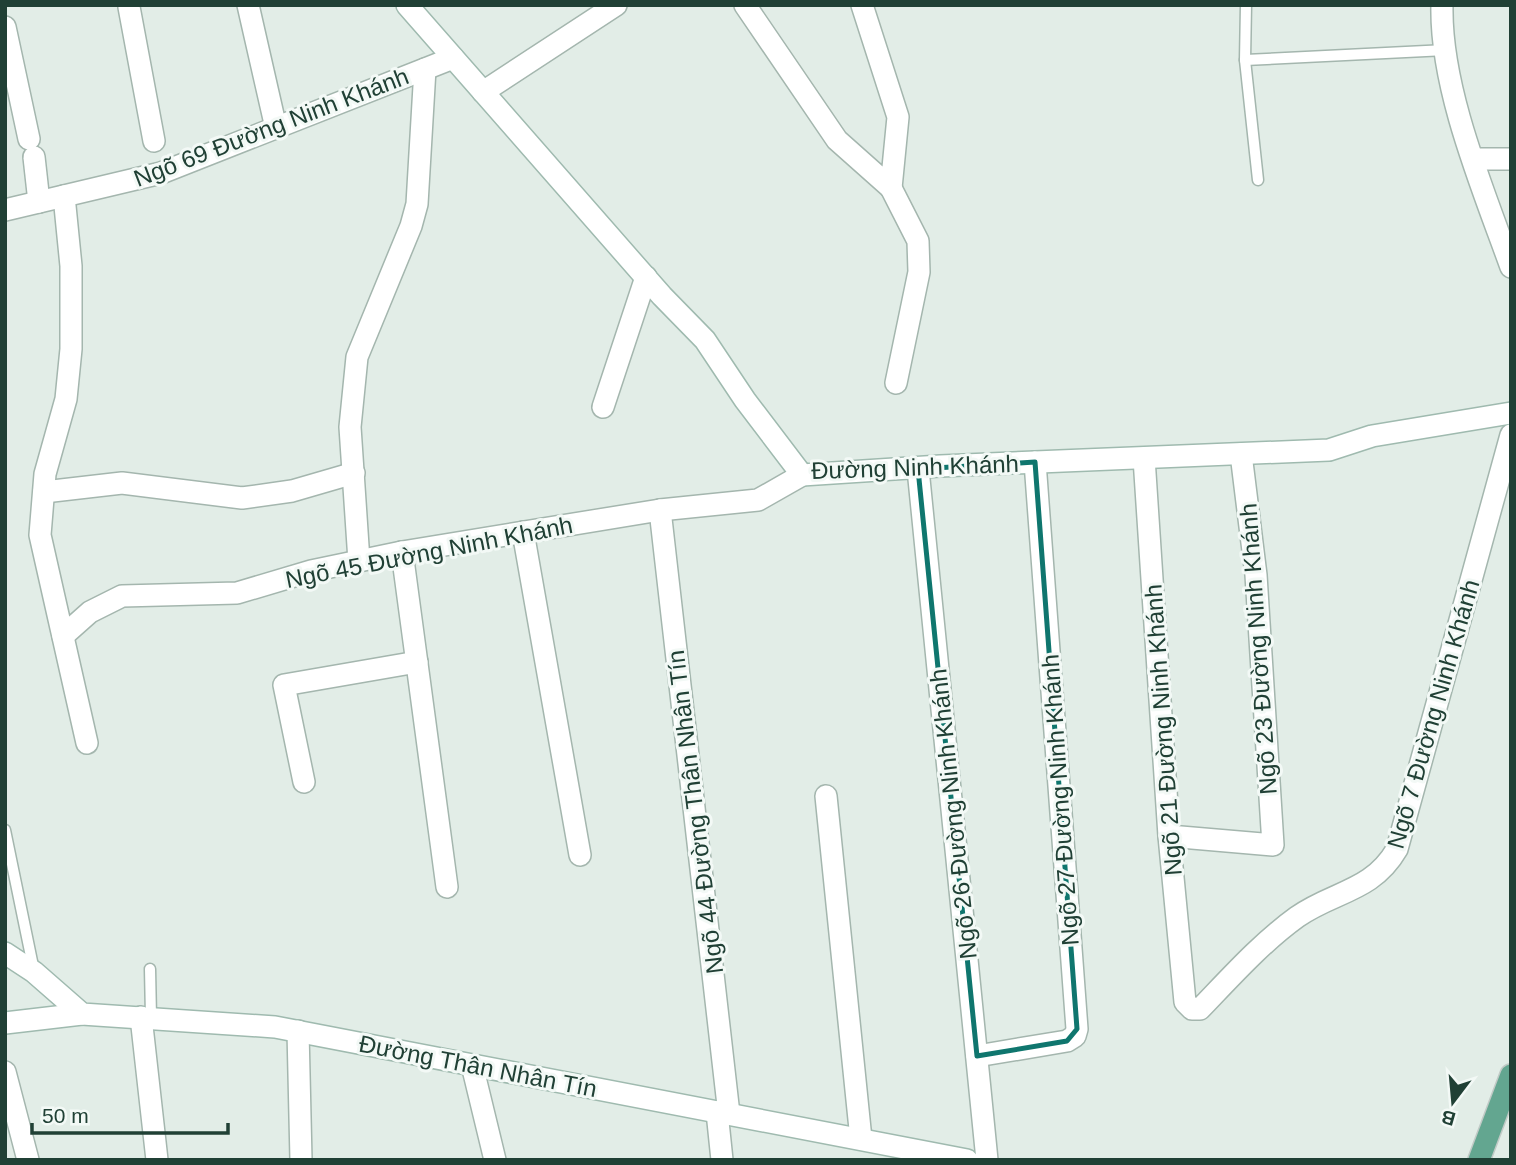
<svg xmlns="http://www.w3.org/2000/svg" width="1516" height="1165" font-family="Arial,sans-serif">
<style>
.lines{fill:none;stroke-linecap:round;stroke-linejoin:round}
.lane-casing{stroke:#a4b6ae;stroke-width:13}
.street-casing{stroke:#a4b6ae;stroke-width:24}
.secondary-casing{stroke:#9fbaaf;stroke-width:24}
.primary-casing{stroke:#c1cac6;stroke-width:24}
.lane{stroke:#fff;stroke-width:10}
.street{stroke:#fff;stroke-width:21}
.secondary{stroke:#fff;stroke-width:21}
.primary{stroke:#63a690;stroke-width:21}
.marked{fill:none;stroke:#0f766e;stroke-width:5;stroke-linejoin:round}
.labels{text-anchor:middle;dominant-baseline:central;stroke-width:6;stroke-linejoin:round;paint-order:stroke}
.street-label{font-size:24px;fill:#204035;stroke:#f3f9f6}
</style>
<rect width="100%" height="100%" fill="#e2ede7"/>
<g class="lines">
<defs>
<g id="lane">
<path d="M 1246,5 L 1245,60 L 1258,180"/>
<path d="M 1245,60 L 1446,50"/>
<path d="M 5,830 L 34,971"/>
<path d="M 150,969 L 151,1017"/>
</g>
<g id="street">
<path d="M 248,5 L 276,128"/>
<path d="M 745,5 L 837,140 L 891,188 L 898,117 L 862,5"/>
<path d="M 1442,5 C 1440,88 1483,189 1511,267"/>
<path d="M 129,7 L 154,141"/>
<path d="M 5,27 L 29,139"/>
<path d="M 483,92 L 616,5"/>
<path d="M 34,157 L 39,202"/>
<path d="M 1473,159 L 1511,159"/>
<path d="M 891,188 L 918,241 L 919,272 L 896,383"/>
<path d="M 64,196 L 71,266 L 71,349 L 66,399 L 45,474 L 40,535 L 87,743"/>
<path d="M 5,210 L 161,173 L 453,58"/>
<path d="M 603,407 L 646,277"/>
<path d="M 1144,458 L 1169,836 L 1185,1002 L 1192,1009 L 1200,1009 C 1230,978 1261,943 1297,917 C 1334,891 1372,892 1397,849 L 1511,435"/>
<path d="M 918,469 L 987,1160"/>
<path d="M 44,492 L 122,483 L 242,498 L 292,491 L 354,473"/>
<path d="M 660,510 L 729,1114"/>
<path d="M 523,532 L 580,855"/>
<path d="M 402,552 L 447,887"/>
<path d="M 359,561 L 350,427 L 357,357 L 411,226 L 417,204 L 425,69"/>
<path d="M 63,636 L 90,612 L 122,596 L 237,593 L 311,571 L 402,552 L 660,510 L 758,500 L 802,475"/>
<path d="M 304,782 L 284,685 L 417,662"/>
<path d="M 826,796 L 861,1139"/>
<path d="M 1169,836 L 1273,845 L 1256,575 L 1241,454"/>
<path d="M 141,1017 L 157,1160"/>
<path d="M 298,1031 L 301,1160"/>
<path d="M 977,1056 L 1067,1041 L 1075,1036 L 1077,1029 L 1035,462"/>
<path d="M 472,1065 L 495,1160"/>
<path d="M 5,1072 L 28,1160"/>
<path d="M 717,1112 L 722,1160"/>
</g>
<g id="secondary">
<path d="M 407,5 L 662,296 L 705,340 L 745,400 L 802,475 L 940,466 L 1329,450 L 1372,436 L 1511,413"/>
<path d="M 5,953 L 34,972 L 82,1014 L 275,1027 L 967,1160"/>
<path d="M 5,1023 L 82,1014"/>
</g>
<path id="primary" d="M 1479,1160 L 1511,1075"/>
</defs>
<use href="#lane" class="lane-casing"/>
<use href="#street" class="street-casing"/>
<use href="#secondary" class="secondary-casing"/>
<use href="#primary" class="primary-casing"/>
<use href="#lane" class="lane"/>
<use href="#street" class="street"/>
<use href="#secondary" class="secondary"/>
<use href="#primary" class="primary"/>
</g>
<path class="marked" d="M 1035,462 L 1077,1029 L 1067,1041 L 977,1056 L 918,469 Z"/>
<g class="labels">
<g class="street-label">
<text transform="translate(271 127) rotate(-21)">Ngõ 69 Đường Ninh Khánh</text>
<text transform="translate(915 467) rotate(-2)">Đường Ninh Khánh</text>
<text transform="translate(429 552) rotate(-11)">Ngõ 45 Đường Ninh Khánh</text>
<text transform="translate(1258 649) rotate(-94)">Ngõ 23 Đường Ninh Khánh</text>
<text transform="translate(1433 714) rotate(-74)">Ngõ 7 Đường Ninh Khánh</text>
<text transform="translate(1163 730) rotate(-94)">Ngõ 21 Đường Ninh Khánh</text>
<text transform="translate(1060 800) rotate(-94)">Ngõ 27 Đường Ninh Khánh</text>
<text transform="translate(695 812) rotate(-97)">Ngõ 44 Đường Thân Nhân Tín</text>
<text transform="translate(953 814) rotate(-96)">Ngõ 26 Đường Ninh Khánh</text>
<text transform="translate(478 1066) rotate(11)">Đường Thân Nhân Tín</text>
</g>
</g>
<rect width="1516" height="1165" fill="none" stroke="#204035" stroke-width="14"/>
<g transform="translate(1453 1102) rotate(196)" stroke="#f3f9f6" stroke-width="5" paint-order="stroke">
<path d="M0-5L12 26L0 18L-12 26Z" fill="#204035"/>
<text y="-10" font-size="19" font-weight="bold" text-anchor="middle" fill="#204035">B</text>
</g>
<path d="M32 1123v10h196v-10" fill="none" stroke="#204035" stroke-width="3.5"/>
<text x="42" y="1123" font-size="21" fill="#204035" stroke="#f3f9f6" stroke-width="5" paint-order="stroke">50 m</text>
</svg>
